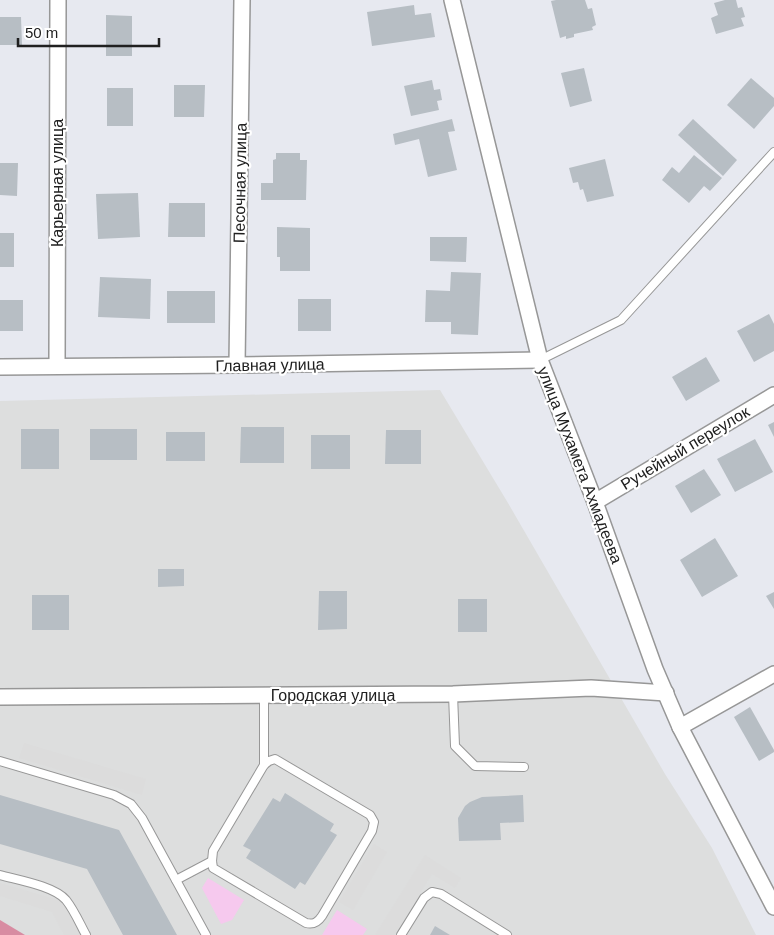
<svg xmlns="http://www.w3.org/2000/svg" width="774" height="935" font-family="Helvetica,sans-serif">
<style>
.residential{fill:#dddede}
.park{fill:#f6c9ee}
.pitch{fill:#d88ca2}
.parking{fill:#dcdcdc}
.building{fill:#b7bec4}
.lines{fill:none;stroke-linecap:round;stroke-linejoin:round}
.service-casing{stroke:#979797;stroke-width:10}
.minor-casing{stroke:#979797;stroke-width:18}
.service{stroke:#fff;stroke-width:8}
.minor{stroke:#fff;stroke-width:15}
.labels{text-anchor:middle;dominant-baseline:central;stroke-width:4.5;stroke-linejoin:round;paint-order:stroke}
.street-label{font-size:16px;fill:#202020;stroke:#fff}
</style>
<rect width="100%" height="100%" fill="#e7e9f0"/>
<path class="residential" d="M 440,390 L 508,503 L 665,774 L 712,848 L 756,935 L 0,935 L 0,401 Z"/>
<g class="park">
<path d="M 208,878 L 244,900 L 232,920 L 221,924 L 202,888 Z"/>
<path d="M 337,910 L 367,929 L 363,935 L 322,935 Z"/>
</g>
<path class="pitch" d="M 0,920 L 25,935 L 0,935 Z"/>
<g class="parking">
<path d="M 24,743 L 146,779 L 142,795 L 19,758 Z"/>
<path d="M 374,844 L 387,852 L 353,910 L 339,902 Z"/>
<path d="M 425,855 L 461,878 L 455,888 L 432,874 L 394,935 L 375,935 Z"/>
<path d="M 0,883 L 62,901 L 80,935 L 64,935 L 52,912 L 0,896 Z"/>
</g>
<g class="building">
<path d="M 556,0 L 585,0 L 588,9 L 592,8 L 596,25 L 592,27 L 593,30 L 574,34 L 574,37 L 566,39 L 566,36 L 560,38 L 551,1 Z"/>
<path d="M 725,0 L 736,0 L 738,8 L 742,7 L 745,17 L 741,18 L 744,26 L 716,34 L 711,18 L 718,15 L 714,3 Z"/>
<path d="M 414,5 L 415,15 L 431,13 L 435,37 L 372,46 L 367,12 Z"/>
<path d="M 106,15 L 132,16 L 132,56 L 106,56 Z"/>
<path d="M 0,17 L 21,17 L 22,45 L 0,45 Z"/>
<path d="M 584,68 L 592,101 L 570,107 L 561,73 Z"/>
<path d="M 751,78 L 774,98 L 774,106 L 754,129 L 727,105 Z"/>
<path d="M 432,80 L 434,90 L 440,89 L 442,100 L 437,101 L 439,110 L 411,116 L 404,86 Z"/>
<path d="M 174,85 L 205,85 L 204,117 L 174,117 Z"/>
<rect x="107" y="88" width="26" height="38"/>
<path d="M 452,119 L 455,131 L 448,132 L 457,170 L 428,177 L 419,139 L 395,145 L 393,134 Z"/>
<path d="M 693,119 L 737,160 L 723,176 L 678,135 Z"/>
<path d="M 276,153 L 300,153 L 300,160 L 307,160 L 306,200 L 261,200 L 261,183 L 273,183 L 273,160 L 276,159 Z"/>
<path d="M 694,155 L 722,178 L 710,191 L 704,186 L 689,203 L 662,180 L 672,167 L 679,173 Z"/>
<path d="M 605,159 L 614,196 L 587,202 L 583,189 L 580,190 L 578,182 L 573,183 L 569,168 Z"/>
<path d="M 0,163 L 18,163 L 17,196 L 0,195 Z"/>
<path d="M 138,193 L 140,237 L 98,239 L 96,194 Z"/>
<path d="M 169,203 L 205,203 L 205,237 L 168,237 Z"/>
<path d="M 277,227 L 310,228 L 310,271 L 280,271 L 280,257 L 277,257 Z"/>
<rect x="0" y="233" width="14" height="34"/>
<path d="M 430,237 L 467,237 L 466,262 L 430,261 Z"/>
<path d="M 451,272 L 481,273 L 478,335 L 451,334 L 451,322 L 425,322 L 426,290 L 450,291 Z"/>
<path d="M 100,277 L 151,279 L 150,319 L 98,317 Z"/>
<rect x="167" y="291" width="48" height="32"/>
<rect x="298" y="299" width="33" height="32"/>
<rect x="0" y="300" width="23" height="31"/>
<path d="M 769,314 L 774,324 L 774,351 L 754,362 L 737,331 Z"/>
<path d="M 706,357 L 720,381 L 686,401 L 672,377 Z"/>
<path d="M 774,422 L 774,437 L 768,425 Z"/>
<path d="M 241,427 L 284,427 L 284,463 L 240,463 Z"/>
<rect x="21" y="429" width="38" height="40"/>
<rect x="90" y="429" width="47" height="31"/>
<path d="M 386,430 L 421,430 L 421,464 L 385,464 Z"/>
<rect x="166" y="432" width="39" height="29"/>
<rect x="311" y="435" width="39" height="34"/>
<path d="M 755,439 L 773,472 L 735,492 L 717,459 Z"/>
<path d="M 704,469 L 721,495 L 691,513 L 675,486 Z"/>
<path d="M 715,538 L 738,576 L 702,597 L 680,560 Z"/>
<path d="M 158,569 L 184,569 L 184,586 L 158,587 Z"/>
<path d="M 319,591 L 347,591 L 347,629 L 318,630 Z"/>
<path d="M 774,592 L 774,609 L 766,596 Z"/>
<rect x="32" y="595" width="37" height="35"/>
<rect x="458" y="599" width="29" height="33"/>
<path d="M 750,707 L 774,750 L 774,752 L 759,761 L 734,717 Z"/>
<path d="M 285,793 L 334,824 L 330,831 L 337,835 L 305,885 L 300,882 L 295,889 L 246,858 L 251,850 L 243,846 L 273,798 L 280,802 Z"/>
<path d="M 0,795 L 119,830 L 177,935 L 123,935 L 87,869 L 0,844 Z"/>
<path d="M 523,795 L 524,822 L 500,823 L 501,840 L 459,841 L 458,818 L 465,806 L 470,802 L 482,797 Z"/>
<path d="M 435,926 L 450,935 L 430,935 Z"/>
</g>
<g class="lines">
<defs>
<g id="service">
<path d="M 540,360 L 621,320 L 774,152"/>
<path d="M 453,694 L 455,746 L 475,766 L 524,767"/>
<path d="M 264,695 L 264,765"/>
<path d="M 275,759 L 370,815 L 374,822 L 372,831 L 322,916 C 318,922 314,925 306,923 L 213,868 L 212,861 L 213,851 L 264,765 L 269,761 Z"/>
<path d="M 0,761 L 114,795 L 131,804 L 142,818 L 206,935"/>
<path d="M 0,875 C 18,880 54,886 66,900 C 74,910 80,924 86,935"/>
<path d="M 176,880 L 212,861"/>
<path d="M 401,935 L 424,898 L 432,892 L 441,894 L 507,935"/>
</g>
<g id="minor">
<path d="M 452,0 L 540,360 L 595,502 L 655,669 L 680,727 L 774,907"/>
<path d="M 237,365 L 242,0"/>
<path d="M 57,366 L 58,0"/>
<path d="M 0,367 L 237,365 L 540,360"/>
<path d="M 595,502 L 774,395"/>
<path d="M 0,697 L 453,694 L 591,688 L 666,693"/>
<path d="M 680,727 L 774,674"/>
</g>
</defs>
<use href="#service" class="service-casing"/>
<use href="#minor" class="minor-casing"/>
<use href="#service" class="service"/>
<use href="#minor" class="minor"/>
</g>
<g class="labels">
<g class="street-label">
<text transform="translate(57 183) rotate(-90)">Карьерная улица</text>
<text transform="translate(240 183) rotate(-89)">Песочная улица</text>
<text transform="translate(270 365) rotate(-1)">Главная улица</text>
<text transform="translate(685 448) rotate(-31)">Ручейный переулок</text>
<text transform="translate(580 465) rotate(69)">улица Мухамета Ахмадеева</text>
<text x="333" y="695">Городская улица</text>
</g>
</g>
<path d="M18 38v8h141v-8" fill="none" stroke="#202020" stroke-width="2.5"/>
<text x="25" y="38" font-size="15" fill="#202020" stroke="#ffffff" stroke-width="4" paint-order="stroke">50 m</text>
</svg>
